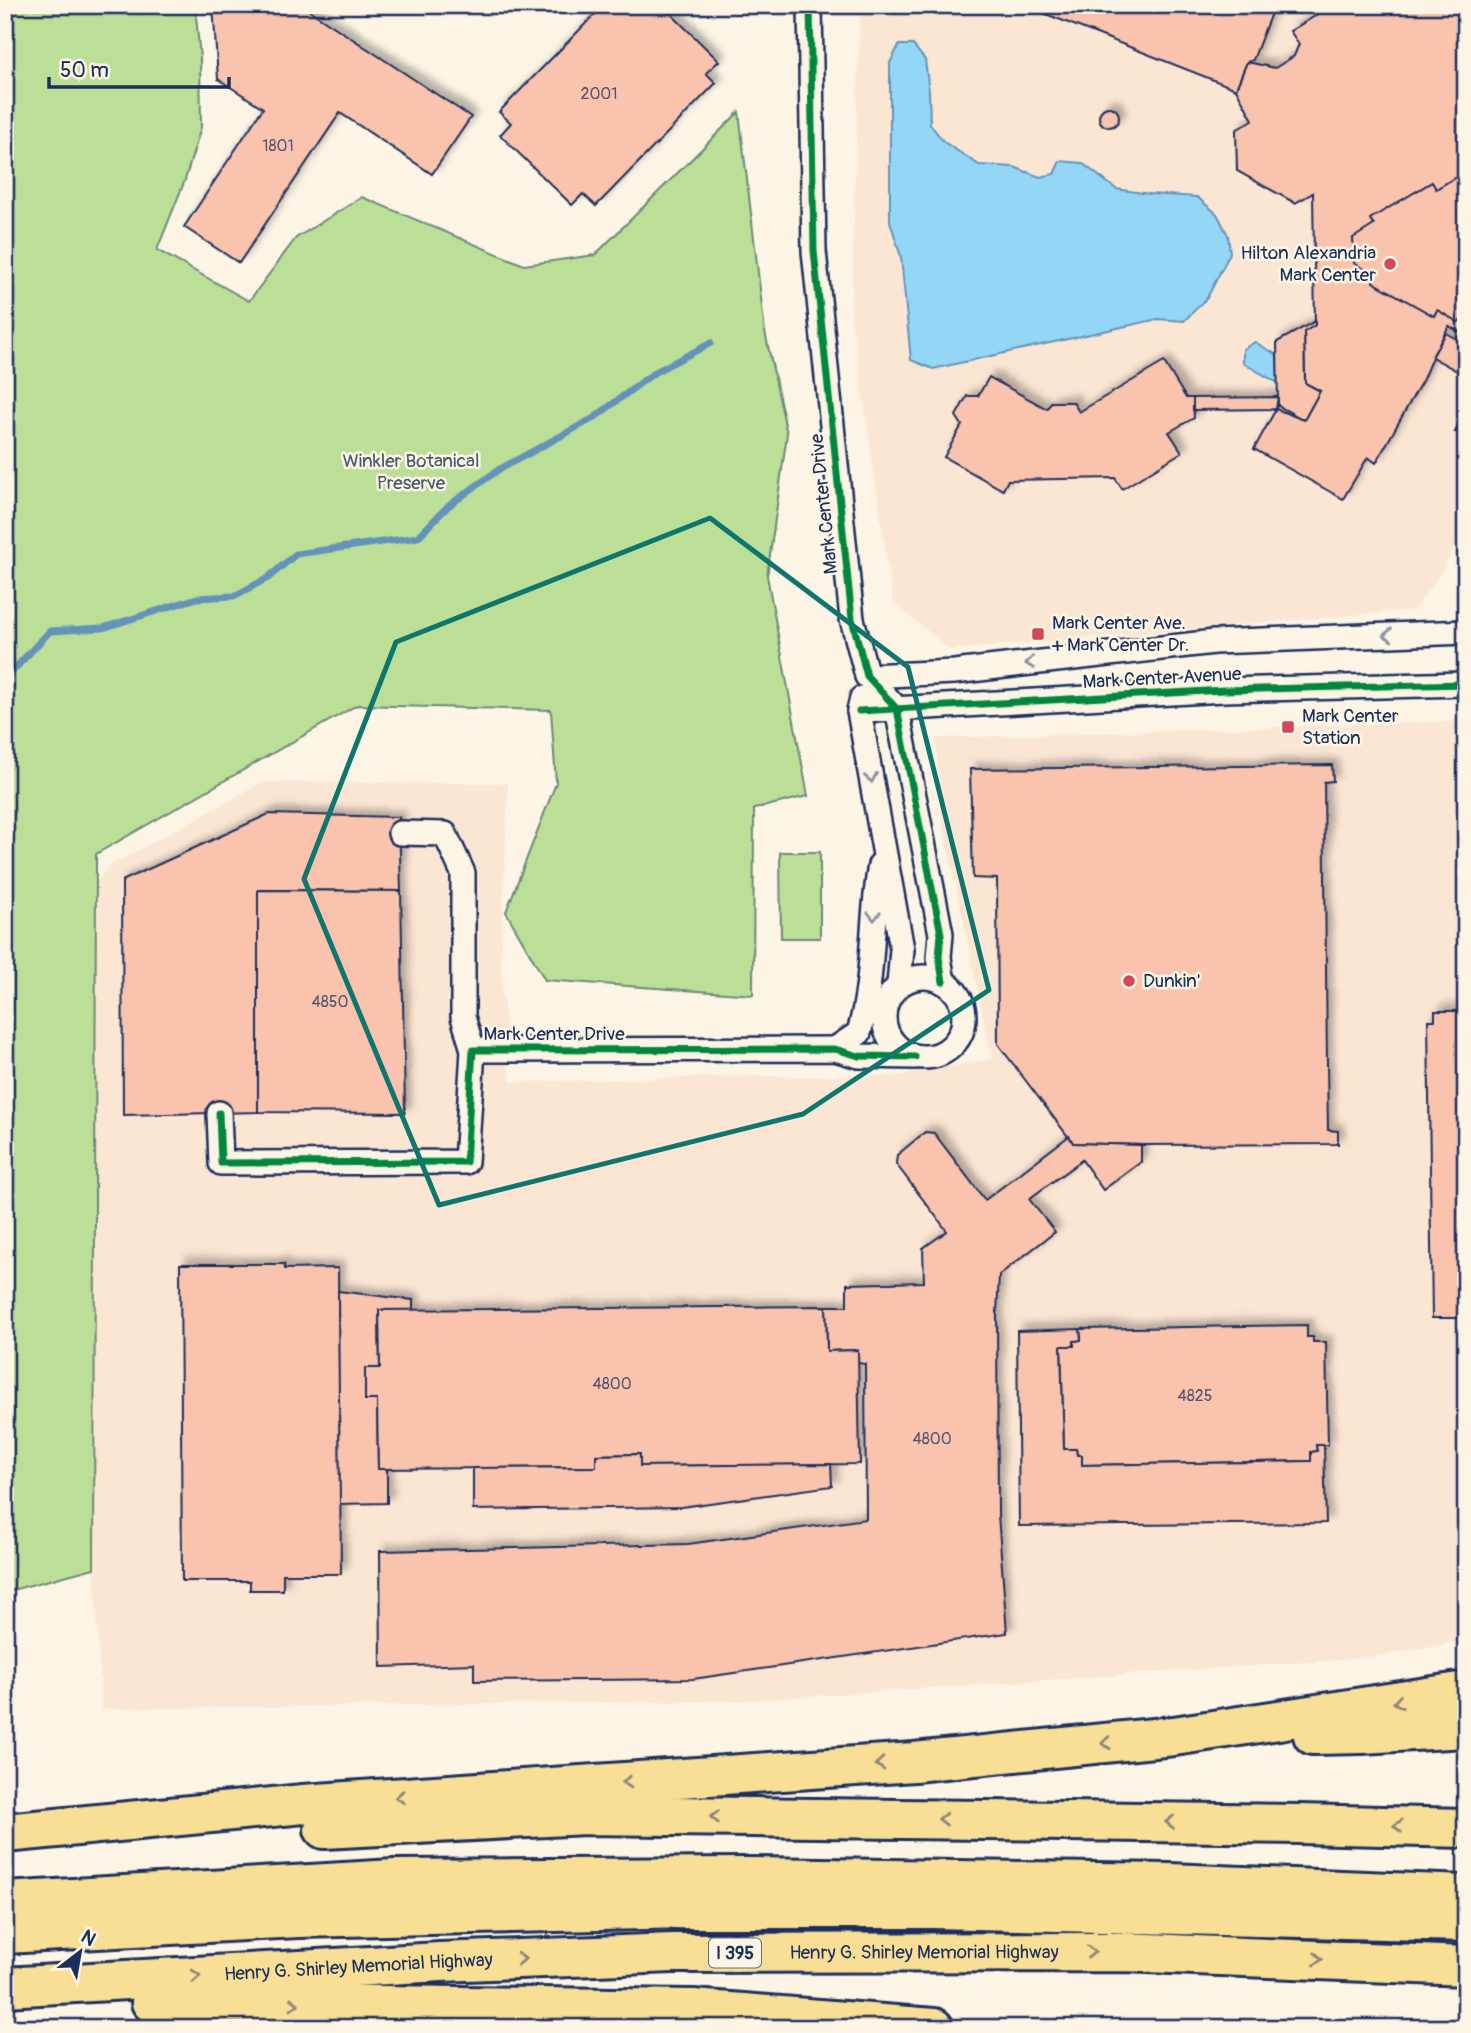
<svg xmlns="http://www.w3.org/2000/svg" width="1471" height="2033" font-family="Pangolin,sans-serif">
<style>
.built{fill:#fbe6d4}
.green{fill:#bcdf98;stroke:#6c877b;stroke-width:2}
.water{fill:#94d6f6;stroke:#6493b9;stroke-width:2}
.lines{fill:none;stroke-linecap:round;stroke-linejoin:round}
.stream{stroke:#6493b9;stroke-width:7}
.building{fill:#fac3ad;stroke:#1b2f5e;stroke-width:2;filter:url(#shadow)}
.minor-casing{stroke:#1b2f5e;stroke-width:28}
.motorway-casing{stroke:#1b2f5e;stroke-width:44}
.minor{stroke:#fcf5e5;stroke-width:23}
.motorway{stroke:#f9df96;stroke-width:38}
.cycleway-casing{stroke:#fcf5e5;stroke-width:11}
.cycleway{stroke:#00873e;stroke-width:7}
.oneway{stroke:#8c92a2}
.oneway2{stroke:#8a877a}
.marked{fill:none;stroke:#0f766e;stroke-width:5;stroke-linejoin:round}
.poi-dot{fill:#d1495b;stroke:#fcf5e5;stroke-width:2.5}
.labels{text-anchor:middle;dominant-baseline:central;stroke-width:5;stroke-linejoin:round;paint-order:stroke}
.number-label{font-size:16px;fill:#535472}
.shield{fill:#fcf5e5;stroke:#5e6a86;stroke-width:2}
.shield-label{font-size:18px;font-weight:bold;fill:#1b2f5e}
.poi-label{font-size:19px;fill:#1b2f5e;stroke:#fcf5e5;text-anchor:start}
.park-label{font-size:19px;fill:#435b6c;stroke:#fcf5e5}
.street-label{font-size:19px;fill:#1b2f5e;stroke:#fcf5e5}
</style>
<defs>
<filter id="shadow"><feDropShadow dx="6" dy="-6" stdDeviation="3.5" flood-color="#0004"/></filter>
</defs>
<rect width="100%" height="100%" fill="#fcf5e5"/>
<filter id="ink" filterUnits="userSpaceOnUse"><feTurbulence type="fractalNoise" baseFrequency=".0143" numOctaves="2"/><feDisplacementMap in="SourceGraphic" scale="14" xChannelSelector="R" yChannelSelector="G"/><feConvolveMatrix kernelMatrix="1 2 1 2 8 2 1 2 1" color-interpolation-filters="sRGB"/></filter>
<g filter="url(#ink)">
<g class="built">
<path d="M 860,5 L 1466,5 L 1466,525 L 1440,575 L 1414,610 L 950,650 L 893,602 L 851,316 Z"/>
<path d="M 1466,721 L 1466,1640 L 1369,1658 L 739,1701 L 102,1709 L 94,1568 L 96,882 L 109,866 L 263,782 L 508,783 L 501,967 L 510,1082 L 754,1076 L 896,1076 L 992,1059 L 940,809 L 936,738 Z"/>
</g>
<g class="green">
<path d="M 5,5 L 195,5 L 200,58 L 201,127 L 185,180 L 157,250 L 249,301 L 296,238 L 362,197 L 524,265 L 595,255 L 739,112 L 765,332 L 787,434 L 767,576 L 808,796 L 754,809 L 753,995 L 545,980 L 506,912 L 556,783 L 551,710 L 357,705 L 96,854 L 94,1568 L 5,1592 Z"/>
<path d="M 780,852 L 820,852 L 820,938 L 781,938 Z"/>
</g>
<g class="water">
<path d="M 899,45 L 913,45 L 925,60 L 929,91 L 930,124 L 944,142 L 979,165 L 1014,167 L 1040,177 L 1054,174 L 1060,161 L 1082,163 L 1116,189 L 1150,194 L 1197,197 L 1217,214 L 1228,235 L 1230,253 L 1207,298 L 1184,321 L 1158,319 L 933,369 L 911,360 L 901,257 L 890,221 L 890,63 Z"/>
<path d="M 1255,342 L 1277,355 L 1278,383 L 1243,363 L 1243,349 Z"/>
</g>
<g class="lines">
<path class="stream" d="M 5,679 L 50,631 L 103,628 L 197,598 L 234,596 L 268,578 L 296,554 L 418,537 L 447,507 L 498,470 L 594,418 L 655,372 L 711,343"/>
</g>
<g class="building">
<path d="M 213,5 L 301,5 L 471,117 L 432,174 L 340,113 L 239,263 L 184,227 L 263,108 L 218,79 Z"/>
<path d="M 604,5 L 662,5 L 719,61 L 706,73 L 716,83 L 596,206 L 583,194 L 572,205 L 500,135 L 511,123 L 499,112 Z"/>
<path d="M 1023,5 L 1274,5 L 1253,60 L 1247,62 L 1236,89 Z"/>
<path d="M 1334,5 L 1466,5 L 1466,336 L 1449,326 L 1432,357 L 1423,379 L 1376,463 L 1368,457 L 1343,499 L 1254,449 L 1276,409 L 1304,420 L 1320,391 L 1305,383 L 1304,332 L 1315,325 L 1313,193 L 1295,203 L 1237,171 L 1236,130 L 1253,120 L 1236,89 L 1247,62 L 1275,68 L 1294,56 L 1299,44 L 1290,31 Z"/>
<circle cx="1109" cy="117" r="10"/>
<path d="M 1456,177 L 1466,183 L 1466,317 L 1458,322 L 1437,310 L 1434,316 L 1373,282 L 1375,275 L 1354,263 L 1353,238 L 1374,225 L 1370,219 L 1432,182 L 1436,189 Z"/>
<path d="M 1315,321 L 1315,325 L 1304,332 L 1305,383 L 1320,391 L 1304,420 L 1278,406 L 1277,342 Z"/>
<path d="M 1446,333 L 1466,344 L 1466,376 L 1432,357 Z"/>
<path d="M 1164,362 L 1186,398 L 1193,398 L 1194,418 L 1169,432 L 1182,452 L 1122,489 L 1115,478 L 1008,480 L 1003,490 L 944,457 L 962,425 L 956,416 L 967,396 L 978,396 L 989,377 L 1047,409 L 1051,402 L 1073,402 L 1079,412 Z"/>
<path d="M 1278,397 L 1276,409 L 1193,410 L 1193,398 Z"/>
<path d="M 1466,413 L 1466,432 L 1455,432 Z"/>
<path d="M 1332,765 L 1333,781 L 1324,782 L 1327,1063 L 1328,1130 L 1338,1131 L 1338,1144 L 1141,1145 L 1073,1143 L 998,1044 L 997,879 L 973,878 L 970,769 Z"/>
<path d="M 269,814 L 399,817 L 401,891 L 258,890 L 258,1112 L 123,1115 L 122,881 Z"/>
<path d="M 258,890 L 401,891 L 405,1113 L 258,1112 Z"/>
<path d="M 1435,1011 L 1466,1011 L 1466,1318 L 1432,1318 L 1428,1020 L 1435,1020 Z"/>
<path d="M 925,1132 L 934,1133 L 985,1200 L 1069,1136 L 1073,1143 L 1141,1145 L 1141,1162 L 1103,1190 L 1082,1160 L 1029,1199 L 1055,1232 L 999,1275 L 997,1313 L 998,1515 L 1007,1633 L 693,1679 L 474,1681 L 474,1664 L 381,1667 L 380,1551 L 688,1544 L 866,1519 L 865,1364 L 858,1363 L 858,1350 L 827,1351 L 826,1306 L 847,1306 L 847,1284 L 924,1282 L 923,1248 L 947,1231 L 896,1164 L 897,1155 Z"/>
<path d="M 180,1264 L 284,1264 L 285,1269 L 338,1268 L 341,1574 L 283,1574 L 283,1590 L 250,1590 L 250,1581 L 182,1581 Z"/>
<path d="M 338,1291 L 413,1300 L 413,1310 L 379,1310 L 380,1368 L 365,1368 L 365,1400 L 377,1400 L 378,1469 L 387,1469 L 387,1503 L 340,1504 Z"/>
<path d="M 826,1306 L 827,1351 L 858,1350 L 860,1464 L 640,1466 L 640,1454 L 596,1455 L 596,1467 L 378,1469 L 377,1400 L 365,1400 L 365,1368 L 380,1368 L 379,1310 Z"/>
<path d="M 1307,1325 L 1307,1337 L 1313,1337 L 1313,1342 L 1326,1342 L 1328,1445 L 1316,1445 L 1317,1451 L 1311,1452 L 1311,1461 L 1082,1465 L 1082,1455 L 1077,1455 L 1076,1449 L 1064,1449 L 1061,1346 L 1074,1346 L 1074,1341 L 1081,1340 L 1080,1329 Z"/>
<path d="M 1080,1329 L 1081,1340 L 1074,1341 L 1074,1346 L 1061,1346 L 1064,1449 L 1076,1449 L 1077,1455 L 1082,1455 L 1082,1465 L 1311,1461 L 1311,1452 L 1317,1451 L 1316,1445 L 1324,1445 L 1326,1523 L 1019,1526 L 1017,1331 Z"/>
<path d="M 640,1454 L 640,1466 L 831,1464 L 832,1486 L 681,1507 L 473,1510 L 473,1468 L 596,1467 L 596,1455 Z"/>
</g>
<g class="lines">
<defs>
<g id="minor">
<path d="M 810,5 L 814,251 L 852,619 L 867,676 L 897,709 L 941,934 L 939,957 L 943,982"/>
<path d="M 867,676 L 954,672 L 1214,642 L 1466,632"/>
<path d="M 862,698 L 859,711 L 902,949 L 899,985"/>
<path d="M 859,711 L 1224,690 L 1466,684"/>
<path d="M 400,833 L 445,834 L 463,873 L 463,1017 L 473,1050"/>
<circle cx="924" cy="1017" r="40"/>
<path d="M 835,1049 L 859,1033 C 875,977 870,921 880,865"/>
<path d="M 219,1113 L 221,1163 L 466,1162 L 473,1050 L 835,1049 L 859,1056 L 915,1057"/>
</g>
<g id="motorway">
<path d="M 1313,1735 L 1361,1734 L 1466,1728"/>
<path d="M 324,1829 L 585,1815 L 1300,1824 L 1466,1828"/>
<path d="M 5,1833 L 303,1804 L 914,1762 L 1174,1736 L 1466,1691"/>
<path d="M 5,1902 L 394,1879 L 557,1878 L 746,1877 L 1170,1883 L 1466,1895"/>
<path d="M 5,1934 L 298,1918 L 688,1909 L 934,1909 L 1466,1922"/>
<path id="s1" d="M 5,1987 L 440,1962 L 673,1953 L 1123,1952 L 1466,1966"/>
<path d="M 151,2002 L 693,2009 L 934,2028"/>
</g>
</defs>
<use href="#minor" class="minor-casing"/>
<use href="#motorway" class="motorway-casing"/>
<use href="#minor" class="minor"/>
<use href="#motorway" class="motorway"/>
<defs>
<g id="cycleway">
<path d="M 810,5 L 814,251 L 852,619 L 867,676 L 897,709 L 941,934 L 939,957 L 943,982"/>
<path d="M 859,711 L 1224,690 L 1466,684"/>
<path d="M 219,1113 L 221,1163 L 466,1162 L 473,1050 L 835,1049 L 859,1056 L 915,1057"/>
</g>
</defs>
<use href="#cycleway" class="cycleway-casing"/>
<use href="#cycleway" class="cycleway"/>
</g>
<defs><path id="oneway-chevron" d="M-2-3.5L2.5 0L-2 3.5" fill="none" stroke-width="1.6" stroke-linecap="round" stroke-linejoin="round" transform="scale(1.75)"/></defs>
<g class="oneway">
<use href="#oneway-chevron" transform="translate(1388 635) rotate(178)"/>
<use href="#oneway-chevron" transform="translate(1030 663) rotate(173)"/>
<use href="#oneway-chevron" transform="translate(871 778) rotate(80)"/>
<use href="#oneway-chevron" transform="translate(874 916) rotate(90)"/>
</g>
<g class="oneway2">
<use href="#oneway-chevron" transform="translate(1398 1702) rotate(171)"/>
<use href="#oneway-chevron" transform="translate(1106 1743) rotate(174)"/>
<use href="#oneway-chevron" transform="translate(880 1764) rotate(176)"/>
<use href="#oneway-chevron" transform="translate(627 1782) rotate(176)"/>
<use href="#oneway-chevron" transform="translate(400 1797) rotate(176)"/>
<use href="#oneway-chevron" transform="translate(715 1817) rotate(-179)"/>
<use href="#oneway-chevron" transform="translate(943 1819) rotate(-179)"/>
<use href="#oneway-chevron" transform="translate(1170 1822) rotate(-179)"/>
<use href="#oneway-chevron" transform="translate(1398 1826) rotate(-178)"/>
<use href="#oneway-chevron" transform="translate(1091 1952)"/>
<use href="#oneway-chevron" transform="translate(521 1959) rotate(-2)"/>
<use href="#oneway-chevron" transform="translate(1318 1959) rotate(2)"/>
<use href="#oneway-chevron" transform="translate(196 1976) rotate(-3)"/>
<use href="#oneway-chevron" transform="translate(294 2004) rotate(1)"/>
</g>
</g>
<path class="marked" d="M 710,518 L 908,667 L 989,990 L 803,1114 L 439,1205 L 304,879 L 396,642 Z"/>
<g class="poi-dot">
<circle cx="1390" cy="264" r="7"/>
<rect x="1031" y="627" width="14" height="14" rx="3.5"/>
<rect x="1281" y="720" width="14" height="14" rx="3.5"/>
<circle cx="1129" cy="981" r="7"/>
</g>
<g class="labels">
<g class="number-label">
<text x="599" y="94">2001</text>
<text x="278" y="146">1801</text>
<text x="330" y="1002">4850</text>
<text x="612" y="1384">4800</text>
<text x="1195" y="1396">4825</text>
<text x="932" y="1439">4800</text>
</g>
<rect class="shield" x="709" y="1938.5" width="52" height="29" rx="5"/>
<g class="shield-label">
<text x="735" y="1953">I 395</text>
</g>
<g class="poi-label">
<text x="1376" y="253" text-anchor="end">Hilton Alexandria<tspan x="1376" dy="22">Mark Center</tspan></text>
<text x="1052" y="623">Mark Center Ave.<tspan x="1052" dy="22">+ Mark Center Dr.</tspan></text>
<text x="1302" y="716">Mark Center<tspan x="1302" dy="22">Station</tspan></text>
<text x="1143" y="981">Dunkin'</text>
</g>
<g class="park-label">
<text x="411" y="461">Winkler Botanical<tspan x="411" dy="22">Preserve</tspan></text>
</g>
<g class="street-label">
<text transform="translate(824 504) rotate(-96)">Mark Center Drive</text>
<text transform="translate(1162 678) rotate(-3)">Mark Center Avenue</text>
<text x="554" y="1034">Mark Center Drive</text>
<text stroke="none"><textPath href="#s1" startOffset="920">Henry G. Shirley Memorial Highway</textPath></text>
<text stroke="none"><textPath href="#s1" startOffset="354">Henry G. Shirley Memorial Highway</textPath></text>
</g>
</g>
<rect width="1471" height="2033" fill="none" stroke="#fcf5e5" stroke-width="28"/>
<rect x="14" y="14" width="1443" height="2005" fill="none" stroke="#1b2f5e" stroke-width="2.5" filter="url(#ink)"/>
<g transform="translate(80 1952) rotate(31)" stroke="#fcf5e5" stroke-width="5" paint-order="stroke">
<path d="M0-5L12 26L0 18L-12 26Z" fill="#1b2f5e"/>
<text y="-10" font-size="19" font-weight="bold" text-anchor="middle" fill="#1b2f5e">N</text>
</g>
<path d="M49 77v10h180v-10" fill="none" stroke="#1b2f5e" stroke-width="3.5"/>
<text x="60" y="77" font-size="21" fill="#1b2f5e" stroke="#fcf5e5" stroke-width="5" paint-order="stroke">50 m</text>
</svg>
